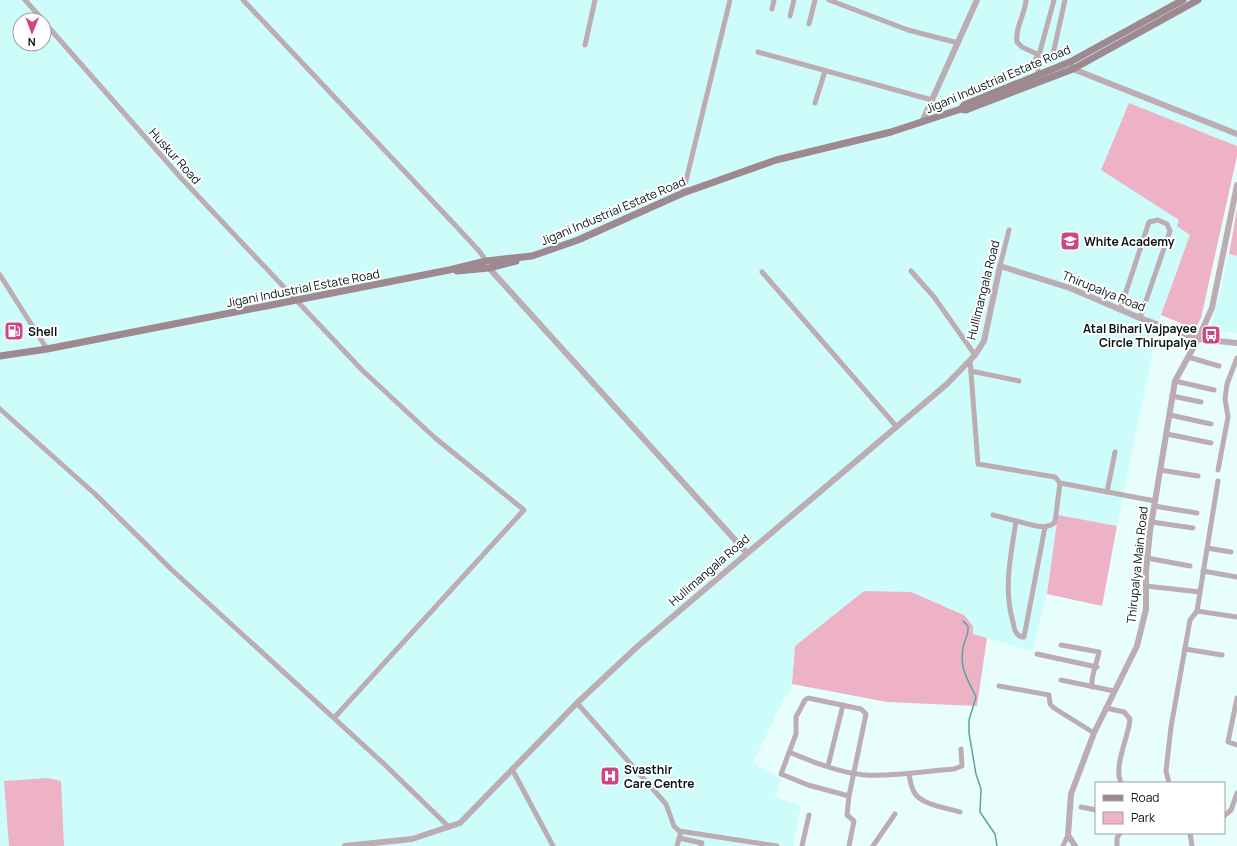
<svg xmlns="http://www.w3.org/2000/svg" width="1237" height="846" font-family="Manrope,sans-serif">
<style>
.built{fill:#cdfcfb;fill-rule:evenodd}
.green{fill:#eeb2c7}
.lines{fill:none;stroke-linecap:round;stroke-linejoin:round}
.stream{stroke:#5ba4a3;stroke-width:1.5}
.minor{stroke:#bbadb2;stroke-width:5}
.tertiary{stroke:#bbadb2;stroke-width:6}
.secondary{stroke:#9d898f;stroke-width:7}
.labels{text-anchor:middle;dominant-baseline:central;stroke-width:4;stroke-linejoin:round;paint-order:stroke}
.street-label{font-size:12px;fill:#071414;stroke:#fff}
.poi-label{font-size:12px;font-weight:bold;fill:#071414;stroke:#fff;text-anchor:start}
</style>
<rect width="100%" height="100%" fill="#e8fefd"/>
<g class="built">
<path d="M 0,0 L 1237,0 L 1237,146 L 1206,133 L 1190,235 L 1159,321 L 1117,526 L 1058,515 L 1047,594 L 1032,651 L 973,634 L 964,615 L 911,592 L 864,591 L 795,646 L 791,691 L 784,698 L 753,763 L 781,778 L 775,797 L 801,806 L 793,846 L 0,846 ZM 20,20 L 44,20 L 44,44 L 20,44 Z"/>
<path d="M 1229,254 L 1237,256 L 1237,333 L 1210,330 Z"/>
</g>
<g class="green">
<path d="M 1129,103 L 1237,146 L 1237,156 L 1201,318 L 1195,329 L 1161,315 L 1190,235 L 1177,226 L 1179,220 L 1101,170 Z"/>
<path d="M 1237,209 L 1237,256 L 1229,254 Z"/>
<path d="M 1058,515 L 1117,526 L 1102,606 L 1047,594 Z"/>
<path d="M 864,591 L 911,592 L 964,615 L 973,626 L 973,634 L 987,638 L 977,706 L 887,702 L 792,684 L 795,646 Z"/>
<path d="M 48,778 L 61,781 L 64,846 L 9,846 L 4,781 Z"/>
</g>
<g class="lines">
<path class="stream" d="M 963,621 L 968,626 C 969,633 966,637 964,644 C 958,666 967,678 976,697 L 969,720 L 969,733 L 976,774 L 981,789 L 980,812 L 995,834 L 997,846"/>
<g class="minor">
<path d="M 25,0 L 43,20"/>
<path d="M 243,0 L 456,226 L 480,252 L 486,261"/>
<path d="M 829,0 L 908,30 L 958,43"/>
<path d="M 1026,0 C 1025,15 1015,27 1017,42 L 1022,47 L 1039,55 L 1033,62 L 1040,74"/>
<path d="M 1054,0 L 1039,55 L 1050,57 L 1053,54 L 1065,0"/>
<path d="M 772,9 L 774,0"/>
<path d="M 790,16 L 794,0"/>
<path d="M 44,22 L 181,178 L 362,370 L 434,437 L 524,510 L 334,718"/>
<path d="M 809,24 L 815,0"/>
<path d="M 585,45 L 595,0"/>
<path d="M 758,52 L 932,100"/>
<path d="M 815,103 L 825,71"/>
<path d="M 683,193 L 730,0"/>
<path d="M 1000,266 L 1009,230"/>
<path d="M 911,271 L 934,297 L 975,355"/>
<path d="M 762,272 L 896,426"/>
<path d="M 0,275 L 47,349"/>
<path d="M 1120,310 L 1149,222 L 1158,220 L 1167,224 L 1170,231 L 1140,318"/>
<path d="M 1188,357 L 1219,366"/>
<path d="M 970,360 L 978,464 L 1055,477 L 1060,483 L 1155,501"/>
<path d="M 971,371 L 1019,381"/>
<path d="M 1175,381 L 1214,390"/>
<path d="M 1172,396 L 1201,402"/>
<path d="M 0,409 L 95,494 L 172,570 L 383,763 L 449,827"/>
<path d="M 1170,415 L 1211,424"/>
<path d="M 1167,434 L 1211,443"/>
<path d="M 1160,470 L 1198,476"/>
<path d="M 1218,470 L 1228,417 L 1225,399 L 1227,384 L 1237,358"/>
<path d="M 1107,492 L 1115,452"/>
<path d="M 1154,506 L 1197,513"/>
<path d="M 993,515 L 1016,521"/>
<path d="M 1152,522 L 1193,528"/>
<path d="M 1045,527 L 1024,637 L 1022,637 C 1015,635 1014,628 1013,622 C 1003,588 1011,555 1016,521 C 1027,523 1046,532 1055,522 L 1060,483"/>
<path d="M 1207,548 L 1231,552"/>
<path d="M 1147,558 L 1190,566"/>
<path d="M 1203,571 L 1237,577"/>
<path d="M 1146,586 L 1200,592 L 1197,611 L 1190,620 L 1171,727 L 1166,771 L 1169,783"/>
<path d="M 1200,592 L 1218,481"/>
<path d="M 1197,611 L 1237,617"/>
<path d="M 1061,645 L 1099,652 C 1097,663 1090,678 1092,687"/>
<path d="M 1185,649 L 1222,655"/>
<path d="M 1037,654 L 1097,667"/>
<path d="M 1061,680 L 1114,691"/>
<path d="M 999,686 L 1049,695 L 1050,704 L 1054,708 L 1094,733"/>
<path d="M 1237,698 L 1228,742 L 1237,745"/>
<path d="M 577,703 L 666,804 L 674,826 L 679,831 L 777,846"/>
<path d="M 1106,708 L 1124,712 L 1130,719 C 1129,736 1113,766 1121,783"/>
<path d="M 789,752 C 813,762 840,773 865,775 C 895,777 925,771 954,769 L 962,766 L 961,749"/>
<path d="M 828,766 L 843,705"/>
<path d="M 512,769 L 553,846"/>
<path d="M 909,774 C 910,780 911,787 914,792 C 921,805 947,808 960,812"/>
<path d="M 849,796 L 808,785 L 781,774 L 796,734 L 796,717 L 805,700 L 808,698 L 861,709 L 866,714 L 849,796 L 847,815 L 854,821 L 849,846"/>
<path d="M 1081,807 L 1096,810"/>
<path d="M 1224,816 L 1231,810 L 1237,793"/>
<path d="M 1190,833 L 1192,846"/>
<path d="M 679,838 L 702,843 L 701,846"/>
<path d="M 677,846 L 680,835"/>
<path d="M 802,846 L 809,815"/>
<path d="M 873,846 L 895,814"/>
<path d="M 1063,846 L 1068,835"/>
<path d="M 1117,846 L 1117,838 L 1120,833"/>
</g>
<g class="tertiary">
<path d="M 1072,67 L 1073,69 L 1237,134"/>
<path d="M 922,122 L 977,0"/>
<path d="M 489,268 L 746,552"/>
<path d="M 345,846 L 412,839 L 460,823 L 577,703 L 638,646 L 947,384 L 975,355 L 984,341 L 1000,266 L 1070,288 L 1140,318 L 1198,339 L 1237,343"/>
<path d="M 1075,846 L 1068,835 L 1071,794 L 1094,733 L 1137,646 L 1146,609 L 1146,572 L 1150,531 L 1175,381 L 1198,339 L 1212,308 L 1237,185"/>
</g>
<g class="secondary">
<path d="M 961,109 L 966,110 L 976,106 L 1073,69 L 1198,0"/>
<path d="M 457,271 L 489,268 L 516,261"/>
<path d="M 0,356 L 47,349 L 449,270 L 486,261 L 532,256 L 578,240 L 683,193 L 776,160 L 891,132 L 961,109 L 964,105 L 1070,62 L 1183,0"/>
</g>
</g>
<defs>
<symbol id="school-square" viewBox="-11 -11 22 22"><rect x="-9" y="-9" width="18" height="18" rx="4" fill="#ce4684" stroke="#fff"/><path d="M0-5L7-2L0 1L-7-2ZM-4 1L0 2.5L4 1V4Q0 6-4 4Z" fill="#fff"/></symbol>
<symbol id="fuel-square" viewBox="-11 -11 22 22"><rect x="-9" y="-9" width="18" height="18" rx="4" fill="#ce4684" stroke="#fff"/><path d="M-5.5-6h7V0h2V4h1.3V-2.5L3-4.5l.8-.8L6-3V5H2.5V1h-1V6h-7ZM-4.2-4.7v3.2H.2V-4.7Z" fill="#fff"/></symbol>
<symbol id="bus-square" viewBox="-11 -11 22 22"><rect x="-9" y="-9" width="18" height="18" rx="4" fill="#ce4684" stroke="#fff"/><path d="M-5-6H5V4H4V6H2V4H-2V6H-4V4H-5ZM-3.5-4V0h7V-4ZM-3.5 1.2v1.5H-2V1.2ZM2 1.2v1.5H3.5V1.2Z" fill="#fff"/></symbol>
<symbol id="hospital-square" viewBox="-11 -11 22 22"><rect x="-9" y="-9" width="18" height="18" rx="4" fill="#ce4684" stroke="#fff"/><path d="M-5-5h3v3.5h4V-5h3V5h-3V1.5h-4V5h-3Z" fill="#fff"/></symbol>
</defs>
<g fill-rule="evenodd">
<use href="#school-square" x="1059" y="230" width="22" height="22"/>
<use href="#fuel-square" x="3" y="320" width="22" height="22"/>
<use href="#bus-square" x="1200" y="324" width="22" height="22"/>
<use href="#hospital-square" x="599" y="765" width="22" height="22"/>
</g>
<g class="labels">
<g class="street-label">
<text transform="translate(998 79) rotate(-23)">Jigani Industrial Estate Road</text>
<text transform="translate(175 156) rotate(48)">Huskur Road</text>
<text transform="translate(613 211) rotate(-23)">Jigani Industrial Estate Road</text>
<text transform="translate(303 288) rotate(-11)">Jigani Industrial Estate Road</text>
<text transform="translate(983 290) rotate(-76)">Hullimangala Road</text>
<text transform="translate(1104 291) rotate(22)">Thirupalya Road</text>
<text transform="translate(1137 565) rotate(-84)">Thirupalya Main Road</text>
<text transform="translate(709 570) rotate(-41)">Hullimangala Road</text>
</g>
<g class="poi-label">
<text x="1084" y="241">White Academy</text>
<text x="1197" y="328" text-anchor="end">Atal Bihari Vajpayee<tspan x="1197" dy="14">Circle Thirupalya</tspan></text>
<text x="28" y="331">Shell</text>
<text x="624" y="769">Svasthir<tspan x="624" dy="14">Care Centre</tspan></text>
</g>
</g>
<rect x="1095" y="782" width="130" height="52" fill="#ffffff" stroke="#9ca1a1"/>
<rect x="1103" y="795" width="20" height="6" fill="#9d898f" stroke="#9ca1a1"/>
<text x="1131" y="802" font-size="12" fill="#071414">Road</text>
<rect x="1103" y="812" width="20" height="12" fill="#eeb2c7" stroke="#9ca1a1"/>
<text x="1131" y="822" font-size="12" fill="#071414">Park</text>
<g transform="translate(32 32) rotate(181)"><circle r="19" fill="#ffffff" stroke="#9ca1a1"/>
<path d="M0-3L7 15L0 10L-7 15Z" fill="#ce4684"/>
<text y="-6" font-size="11" font-weight="bold" text-anchor="middle" fill="#071414">N</text>
</g>
</svg>
